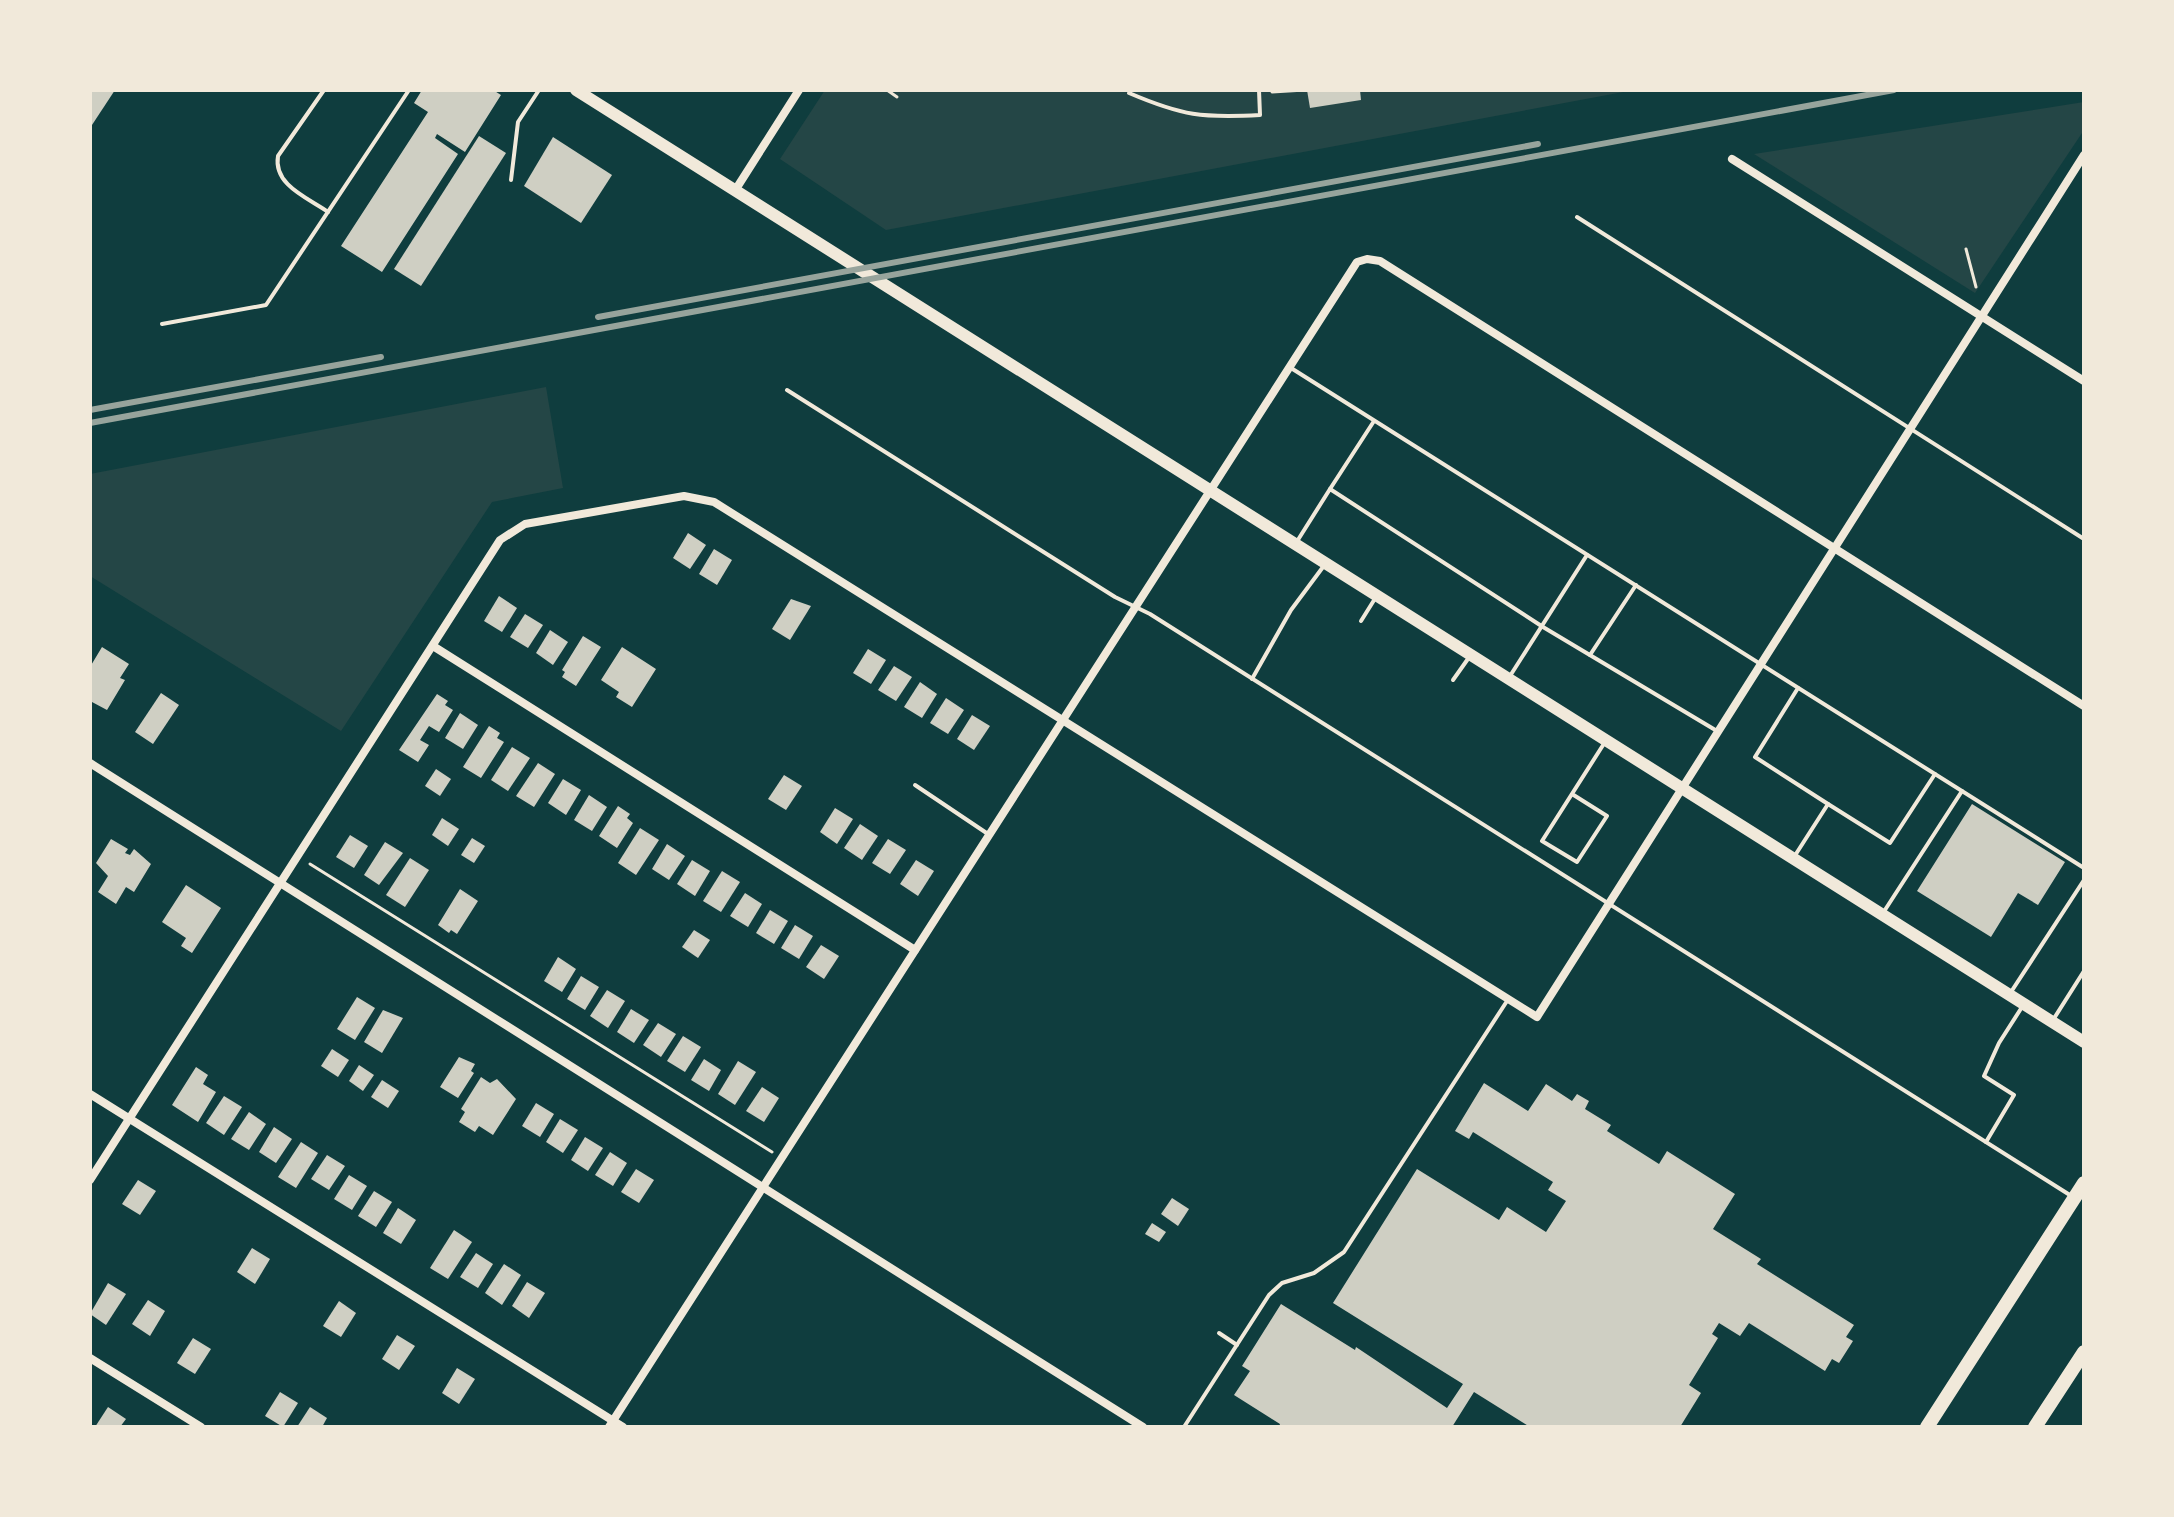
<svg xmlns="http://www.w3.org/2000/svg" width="2174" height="1517" font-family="'Titillium Web',sans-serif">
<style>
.green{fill:#244646}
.building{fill:#cfcfc3}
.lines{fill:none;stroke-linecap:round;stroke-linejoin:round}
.path{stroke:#f1e9da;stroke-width:3}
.service{stroke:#f1e9da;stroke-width:4}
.minor{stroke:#f1e9da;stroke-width:8}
.secondary{stroke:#f1e9da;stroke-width:12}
.primary{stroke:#f1e9da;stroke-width:14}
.rail{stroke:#97a49c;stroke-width:6}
</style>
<rect width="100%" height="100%" fill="#0f3d3e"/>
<g class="green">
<path d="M 825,90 L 1634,90 L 886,230 L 780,159 Z"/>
<path d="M 2084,102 L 2084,130 L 1975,293 L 1754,154 Z"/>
<path d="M 546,387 L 563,488 L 492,502 L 341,731 L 90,576 L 90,474 Z"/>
</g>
<g class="building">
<path d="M 90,90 L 115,90 L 90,128 Z"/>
<path d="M 422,90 L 493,90 L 501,95 L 465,152 L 437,134 L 435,138 L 458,154 L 382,272 L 341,246 L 428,112 L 414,103 Z"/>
<path d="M 1307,90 L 1360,90 L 1361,100 L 1310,108 Z"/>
<path d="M 479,136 L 506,153 L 421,286 L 394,269 Z"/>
<path d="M 553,137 L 612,175 L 581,223 L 524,186 Z"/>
<path d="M 688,533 L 706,545 L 690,569 L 673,558 Z"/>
<path d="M 714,549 L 732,560 L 717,585 L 699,574 Z"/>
<path d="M 499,596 L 517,608 L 502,632 L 484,621 Z"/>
<path d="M 791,599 L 811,606 L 790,640 L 772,629 Z"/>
<path d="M 525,614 L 543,625 L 528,648 L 510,637 Z"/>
<path d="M 550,630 L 568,642 L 553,665 L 536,653 Z"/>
<path d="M 583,636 L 601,647 L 576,686 L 562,677 L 565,672 L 562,670 Z"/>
<path d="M 102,647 L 129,664 L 120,678 L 125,680 L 107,710 L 92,702 L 90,705 L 90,667 Z"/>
<path d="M 622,647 L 656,669 L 632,707 L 616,697 L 619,692 L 601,680 Z"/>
<path d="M 868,649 L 886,660 L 871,684 L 853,673 Z"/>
<path d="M 894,666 L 912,677 L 896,701 L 878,690 Z"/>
<path d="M 920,682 L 937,694 L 922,718 L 904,707 Z"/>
<path d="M 161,693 L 179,705 L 153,744 L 135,732 Z"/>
<path d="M 437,694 L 448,701 L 445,705 L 453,710 L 439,732 L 429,726 L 420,740 L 429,745 L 418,762 L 399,750 Z"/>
<path d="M 946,698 L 964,710 L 948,734 L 930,723 Z"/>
<path d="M 460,713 L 478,725 L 463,749 L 445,738 Z"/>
<path d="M 972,715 L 990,726 L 974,750 L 957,739 Z"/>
<path d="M 489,726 L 500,733 L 497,738 L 504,742 L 481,778 L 463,767 Z"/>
<path d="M 512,747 L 530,758 L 508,791 L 491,780 Z"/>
<path d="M 538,763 L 555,774 L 534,807 L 516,796 Z"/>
<path d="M 436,769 L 451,779 L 440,796 L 425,786 Z"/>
<path d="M 784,775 L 802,786 L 786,810 L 768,799 Z"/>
<path d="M 563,779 L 581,790 L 566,815 L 548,803 Z"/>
<path d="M 589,795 L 607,807 L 592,831 L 574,820 Z"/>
<path d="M 1972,804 L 2065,862 L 2038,905 L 2018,893 L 1991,937 L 1917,891 Z"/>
<path d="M 618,806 L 630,814 L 627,818 L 633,823 L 617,848 L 599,836 Z"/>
<path d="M 835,808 L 853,819 L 837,844 L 820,832 Z"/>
<path d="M 442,818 L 459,829 L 448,846 L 432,835 Z"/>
<path d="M 860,824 L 878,836 L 862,860 L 844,848 Z"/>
<path d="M 640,828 L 659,840 L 636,875 L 618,863 Z"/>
<path d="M 350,835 L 368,846 L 354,868 L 336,857 Z"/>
<path d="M 472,838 L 485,846 L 474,863 L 461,855 Z"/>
<path d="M 111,839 L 128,849 L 125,853 L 130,855 L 134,849 L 151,864 L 134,892 L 126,887 L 116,904 L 98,892 L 108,876 L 96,863 Z"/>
<path d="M 888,839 L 906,850 L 890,874 L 872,863 Z"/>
<path d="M 385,842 L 403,853 L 379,885 L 364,875 Z"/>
<path d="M 667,844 L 685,856 L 669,880 L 652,869 Z"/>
<path d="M 410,858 L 429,870 L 405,907 L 386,895 Z"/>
<path d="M 692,860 L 710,871 L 695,896 L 677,884 Z"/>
<path d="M 916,860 L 934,871 L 918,896 L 900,884 Z"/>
<path d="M 722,871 L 740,882 L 721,912 L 703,901 Z"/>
<path d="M 186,885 L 221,908 L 192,953 L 181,946 L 186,938 L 162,922 Z"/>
<path d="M 460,889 L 478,901 L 457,934 L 451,930 L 449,933 L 438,925 Z"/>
<path d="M 745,893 L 762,904 L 748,927 L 730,916 Z"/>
<path d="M 770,910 L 788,921 L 774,944 L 756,933 Z"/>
<path d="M 795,925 L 813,936 L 799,959 L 781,948 Z"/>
<path d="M 694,930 L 710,940 L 698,958 L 682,947 Z"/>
<path d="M 821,945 L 839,956 L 824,979 L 806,967 Z"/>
<path d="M 558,957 L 576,969 L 562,992 L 544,981 Z"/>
<path d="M 581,976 L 599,987 L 585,1010 L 567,999 Z"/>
<path d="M 607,990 L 625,1001 L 608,1028 L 590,1016 Z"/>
<path d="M 357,997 L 375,1008 L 355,1040 L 337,1029 Z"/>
<path d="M 631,1009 L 649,1020 L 634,1043 L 617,1032 Z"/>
<path d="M 383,1010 L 403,1018 L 382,1053 L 364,1042 Z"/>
<path d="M 658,1023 L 676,1034 L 661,1057 L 643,1045 Z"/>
<path d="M 683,1036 L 701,1047 L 685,1072 L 667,1061 Z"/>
<path d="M 332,1049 L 349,1060 L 338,1077 L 321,1066 Z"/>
<path d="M 459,1057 L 475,1064 L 471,1071 L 474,1073 L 458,1098 L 440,1087 Z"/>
<path d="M 704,1059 L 721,1070 L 709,1091 L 691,1080 Z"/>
<path d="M 738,1061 L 756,1072 L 735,1105 L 718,1094 Z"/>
<path d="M 359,1065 L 374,1075 L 363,1091 L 349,1081 Z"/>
<path d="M 196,1067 L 208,1075 L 203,1084 L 216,1092 L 198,1122 L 172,1105 Z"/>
<path d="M 481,1077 L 490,1083 L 497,1079 L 516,1099 L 493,1135 L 479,1126 L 475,1132 L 459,1122 L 465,1112 L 461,1109 Z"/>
<path d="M 382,1080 L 399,1091 L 388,1108 L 371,1097 Z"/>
<path d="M 1484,1083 L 1528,1111 L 1546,1084 L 1572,1101 L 1577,1094 L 1589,1101 L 1585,1109 L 1611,1125 L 1607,1131 L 1659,1164 L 1667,1151 L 1735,1194 L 1713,1229 L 1761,1259 L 1757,1264 L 1854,1325 L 1846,1337 L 1853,1341 L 1839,1363 L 1832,1359 L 1825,1371 L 1749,1323 L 1740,1336 L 1719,1323 L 1712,1334 L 1718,1338 L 1689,1385 L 1701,1393 L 1680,1427 L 1530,1427 L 1474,1392 L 1452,1427 L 1279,1427 L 1280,1424 L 1234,1395 L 1250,1371 L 1242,1366 L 1281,1304 L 1355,1350 L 1356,1347 L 1447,1408 L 1463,1384 L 1333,1303 L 1417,1169 L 1499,1220 L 1507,1207 L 1546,1232 L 1566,1201 L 1548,1190 L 1553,1182 L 1473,1132 L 1469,1139 L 1455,1131 Z"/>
<path d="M 762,1087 L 779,1098 L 764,1122 L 746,1111 Z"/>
<path d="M 224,1096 L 242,1107 L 224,1135 L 206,1123 Z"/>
<path d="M 536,1103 L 554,1114 L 540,1137 L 522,1126 Z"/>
<path d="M 249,1112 L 266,1124 L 249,1150 L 231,1139 Z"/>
<path d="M 560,1119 L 578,1130 L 563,1153 L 546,1142 Z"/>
<path d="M 274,1127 L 292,1139 L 276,1163 L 259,1152 Z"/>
<path d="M 585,1137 L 603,1148 L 588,1171 L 571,1160 Z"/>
<path d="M 301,1142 L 318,1153 L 296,1188 L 278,1177 Z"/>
<path d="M 610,1152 L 627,1163 L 613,1186 L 595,1175 Z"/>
<path d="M 327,1155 L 345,1166 L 329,1190 L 311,1179 Z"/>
<path d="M 636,1169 L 654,1180 L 639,1203 L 621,1192 Z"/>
<path d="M 349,1175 L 367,1186 L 352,1210 L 334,1199 Z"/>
<path d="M 138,1180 L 156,1191 L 140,1215 L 122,1204 Z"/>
<path d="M 374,1191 L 392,1202 L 376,1227 L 358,1216 Z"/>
<path d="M 1172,1198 L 1189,1209 L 1178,1226 L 1161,1214 Z"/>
<path d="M 398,1208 L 416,1220 L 401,1244 L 383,1233 Z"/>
<path d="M 1152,1223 L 1166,1232 L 1159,1242 L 1145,1234 Z"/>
<path d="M 454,1230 L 472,1242 L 448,1279 L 430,1268 Z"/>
<path d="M 252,1248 L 270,1259 L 255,1284 L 237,1272 Z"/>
<path d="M 476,1253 L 493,1264 L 478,1288 L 460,1277 Z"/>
<path d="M 504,1264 L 521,1275 L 502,1305 L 485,1293 Z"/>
<path d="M 527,1282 L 545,1293 L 529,1318 L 512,1306 Z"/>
<path d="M 108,1283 L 126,1294 L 106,1325 L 90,1314 Z"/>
<path d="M 148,1300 L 165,1311 L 150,1336 L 132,1324 Z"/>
<path d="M 339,1301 L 356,1313 L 341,1337 L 323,1326 Z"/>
<path d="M 397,1335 L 415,1346 L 399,1370 L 382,1359 Z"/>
<path d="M 193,1338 L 211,1349 L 195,1374 L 177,1363 Z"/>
<path d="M 457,1368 L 475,1379 L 459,1404 L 442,1393 Z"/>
<path d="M 280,1392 L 298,1403 L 283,1427 L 265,1416 Z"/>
<path d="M 108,1407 L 126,1419 L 120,1427 L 95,1427 Z"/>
<path d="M 310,1407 L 327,1418 L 322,1427 L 297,1427 Z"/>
</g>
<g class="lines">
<g class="path">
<path d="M 887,90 L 897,97"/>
<path d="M 1272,92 L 1305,90"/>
<path d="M 1966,249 L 1976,287"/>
<path d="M 310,864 L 772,1152"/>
</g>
<g class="service">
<path d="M 324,90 L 278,156 C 273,185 308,198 328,212"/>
<path d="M 1131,90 L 1129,93 C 1183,116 1202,118 1260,115 L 1259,90"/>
<path d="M 511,180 L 518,122 L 539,90"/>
<path d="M 1577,217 L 2084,539"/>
<path d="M 162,324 L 266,305 L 409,90"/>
<path d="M 1291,368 L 2084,868"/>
<path d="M 787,390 L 1115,597 L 1150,614 L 2073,1197"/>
<path d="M 1330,489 L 1374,421"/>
<path d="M 1296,543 L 1330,489 L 1543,627 L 1717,731"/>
<path d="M 1361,621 L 1376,597"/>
<path d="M 1590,655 L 1636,585"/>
<path d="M 1510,676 L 1587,555"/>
<path d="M 1252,679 L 1291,610 L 1323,567"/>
<path d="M 1453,680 L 1470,656"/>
<path d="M 915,785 L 988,834"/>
<path d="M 1572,794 L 1607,816 L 1577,862 L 1542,841 L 1605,742"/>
<path d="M 1828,804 L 1890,843 L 1935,774"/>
<path d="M 1794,857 L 1828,804 L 1755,757 L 1798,688"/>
<path d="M 1883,913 L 1962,791"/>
<path d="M 2011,992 L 2084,880"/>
<path d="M 2053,1020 L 2084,971"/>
<path d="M 1986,1142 L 2014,1095 L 1984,1076 L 1999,1043 L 2022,1007"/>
<path d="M 1219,1333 L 1237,1345"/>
<path d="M 1184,1427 L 1269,1295 L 1282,1283 L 1314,1273 L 1344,1252 L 1507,1001"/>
</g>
<g class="minor">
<path d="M 1732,159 L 2084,381"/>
<path d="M 736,189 L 799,90"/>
<path d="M 433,646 L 915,950"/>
<path d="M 90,763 L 1143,1427"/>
<path d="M 90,1094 L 623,1427"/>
<path d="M 90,1180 L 500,540 L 525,524 L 684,496 L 714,502 L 1537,1017 L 2084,155"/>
<path d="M 90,1358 L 201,1427"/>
<path d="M 609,1427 L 1357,262 L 1367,259 L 1380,261 L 2084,706"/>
</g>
<path class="secondary" d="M 576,90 L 2084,1042"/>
<g class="primary">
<path d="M 1927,1427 L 2084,1183"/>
<path d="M 2035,1427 L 2084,1352"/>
</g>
<g class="rail">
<path d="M 598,317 L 1538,144"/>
<path d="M 90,410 L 381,357"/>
<path d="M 90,423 L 1894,90"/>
</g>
</g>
<rect width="2174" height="1517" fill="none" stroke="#f1e9da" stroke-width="184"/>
</svg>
